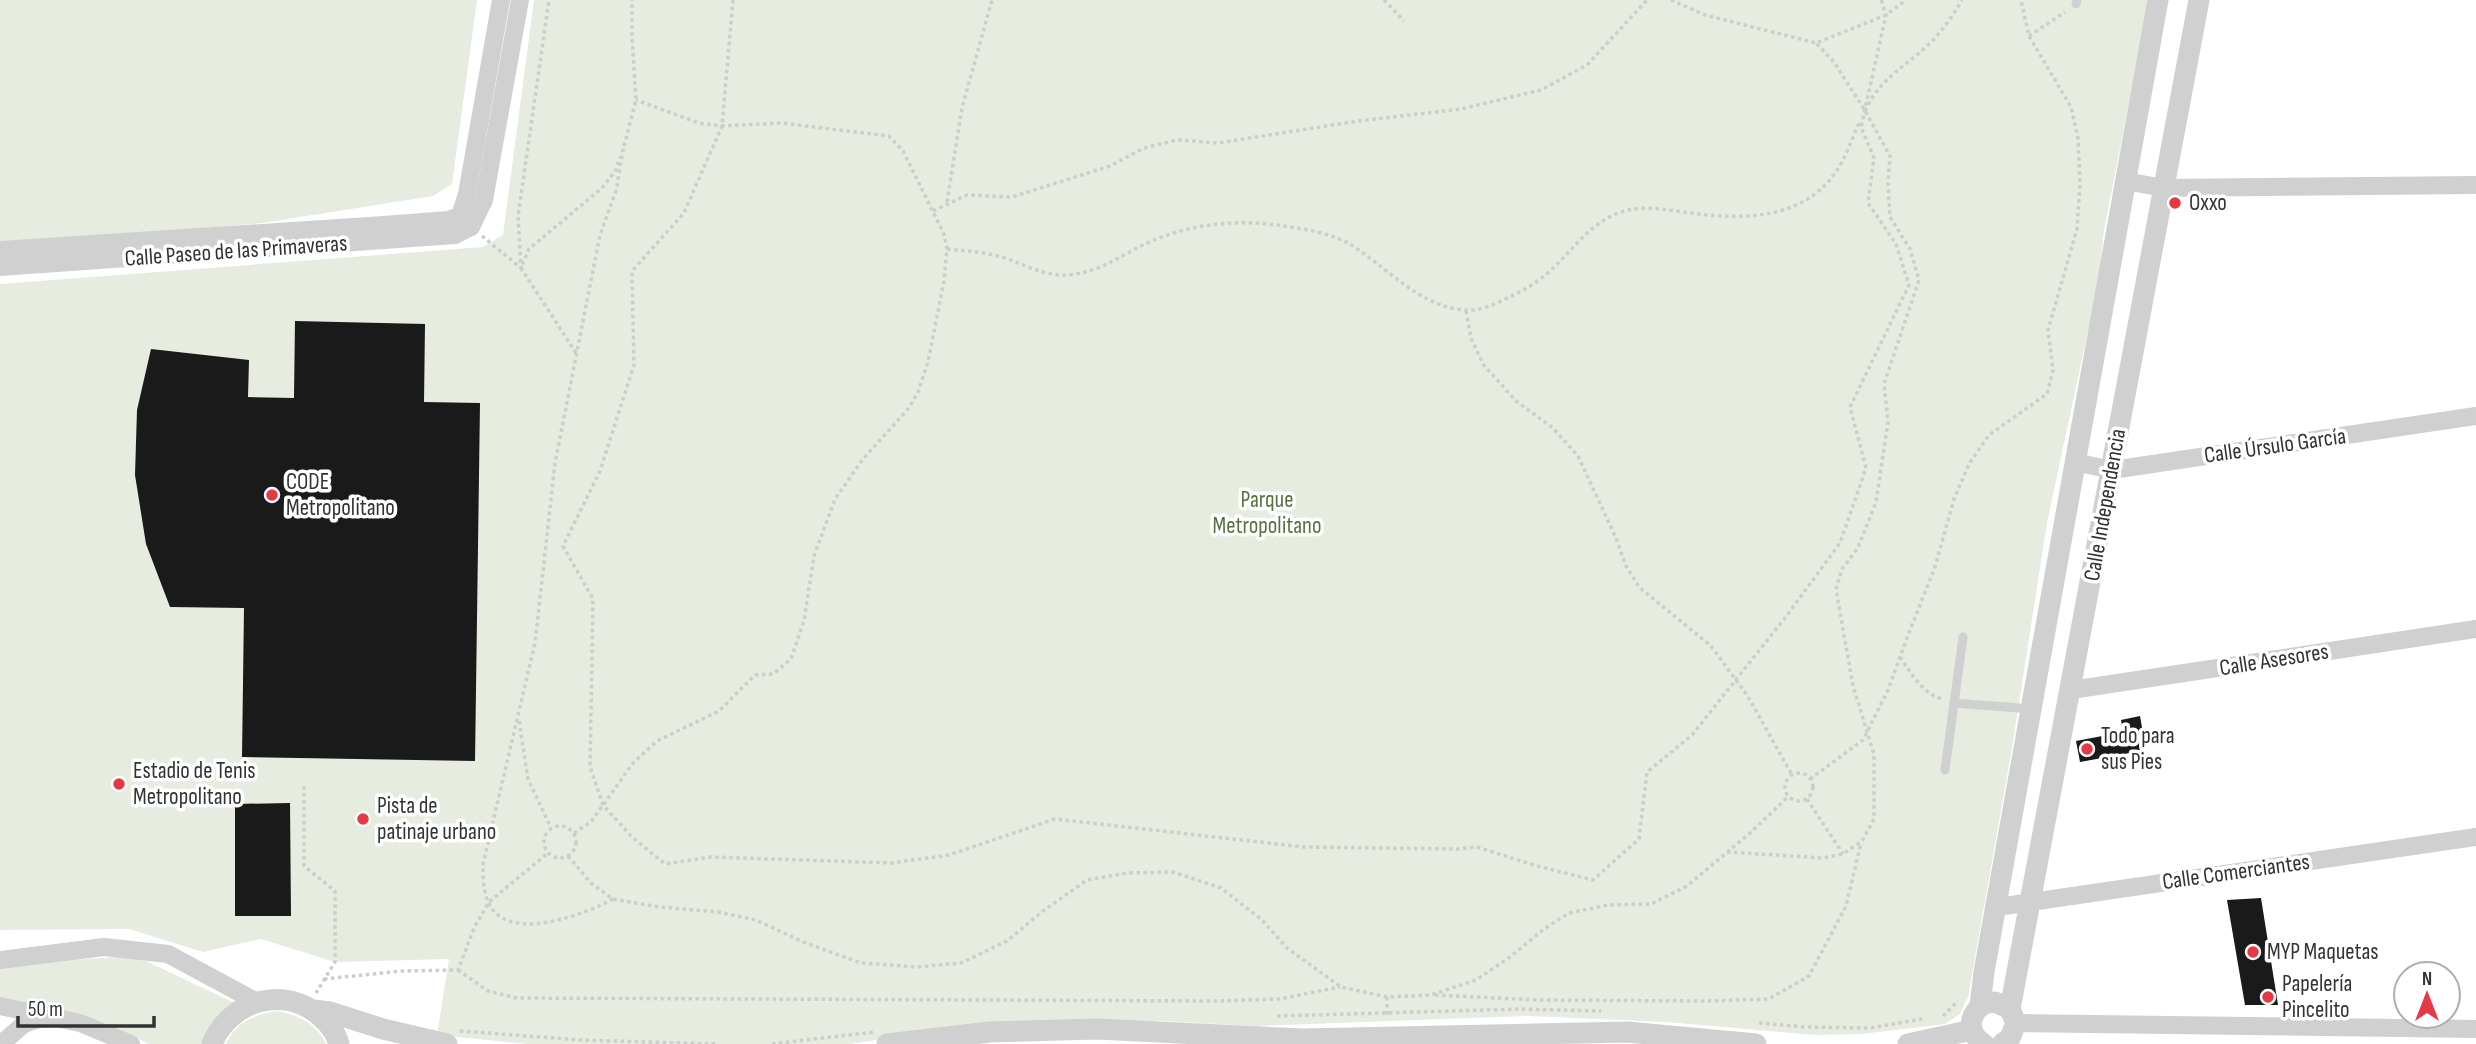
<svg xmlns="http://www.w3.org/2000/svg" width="2476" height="1044" font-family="'Sofia Sans Condensed',sans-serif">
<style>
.green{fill:#e6ecdf}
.building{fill:#1a1a1a}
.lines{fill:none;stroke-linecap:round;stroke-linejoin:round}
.path{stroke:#cdcdcd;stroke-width:3.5;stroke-dasharray:3.5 3.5;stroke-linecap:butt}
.service{stroke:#d0d0d0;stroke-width:9}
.minor{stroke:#d0d0d0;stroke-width:18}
.tertiary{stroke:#d0d0d0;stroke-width:21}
.poi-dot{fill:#e63946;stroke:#fff;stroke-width:2.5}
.labels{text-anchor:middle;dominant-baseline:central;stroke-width:7;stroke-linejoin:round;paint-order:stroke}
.poi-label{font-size:23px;fill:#333;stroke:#fff;text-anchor:start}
.street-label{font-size:23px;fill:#333;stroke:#fff}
.park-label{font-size:23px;fill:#56703f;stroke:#fff}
</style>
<rect width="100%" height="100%" fill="#fff"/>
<g class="green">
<path d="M 0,0 L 477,0 L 452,184 L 433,196 L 262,223 L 148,233 L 0,242 Z"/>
<path d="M 534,0 L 2149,0 L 2104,230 L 2098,284 L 2047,523 L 2012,748 L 1968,997 L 1960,1014 L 1945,1024 L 1862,1034 L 1815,1035 L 1667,1022 L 1529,1016 L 1257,1026 L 1161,1021 L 952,1029 L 850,1044 L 527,1044 L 437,1035 L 449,959 L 335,962 L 261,939 L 203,952 L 129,929 L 0,930 L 0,284 L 483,247 L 503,235 Z"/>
<path d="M 135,956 L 239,1005 L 206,1044 L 149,1044 L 133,1036 L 55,1008 L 0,1001 L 0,964 Z"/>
<path d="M 277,1011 C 298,1015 316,1023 326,1044 L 226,1044 C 236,1022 254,1015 277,1011 Z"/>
</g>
<g class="building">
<path d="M 295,321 L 425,324 L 424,402 L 480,403 L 475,761 L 242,757 L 244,608 L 170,607 L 146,544 L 135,475 L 137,410 L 151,349 L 249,360 L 248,397 L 294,398 Z"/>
<path d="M 2140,716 L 2146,750 L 2080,762 L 2076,741 L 2123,732 L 2121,720 Z"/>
<path d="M 290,803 L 291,916 L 235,916 L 235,804 Z"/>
<path d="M 2261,898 L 2278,1005 L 2245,1005 L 2227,900 Z"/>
</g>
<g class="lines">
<g class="path">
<path d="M 733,0 L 722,126 L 684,213 L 632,271 L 634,365 L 600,471 L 563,546 L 593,599 L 590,767 L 603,805 L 632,837 L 665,864 L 711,857 L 892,863 L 949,855 L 1055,819 L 1304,847 L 1457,849 L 1477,847 L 1537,866 L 1593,880 L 1639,839 L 1647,772 L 1692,735 L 1785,618 L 1840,543 L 1866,468 L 1850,407 L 1909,285 L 1896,244 L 1868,203 L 1874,158 L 1861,127 L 1886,15 L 1881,0"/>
<path d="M 1384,0 L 1404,21"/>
<path d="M 1671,0 L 1705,15 L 1816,43 L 1886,15 L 1906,0"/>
<path d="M 2029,36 L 2065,12"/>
<path d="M 1865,111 C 1880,78 1904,68 1929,44 C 1942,32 1953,15 1962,0"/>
<path d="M 624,146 L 636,100 L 632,36 L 632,0"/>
<path d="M 947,202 L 962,108 L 992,0"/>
<path d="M 933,211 L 967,195 L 1012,197 L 1110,166 L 1144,148 L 1177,140 L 1218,143 L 1358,121 L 1461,109 L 1541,90 L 1587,65 L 1647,0"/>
<path d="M 482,236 L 521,268 L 518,216 L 549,0"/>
<path d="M 947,249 C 967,251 986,252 1005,258 C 1029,266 1049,279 1075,274 C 1103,270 1118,257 1143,245 C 1185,225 1230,219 1276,225 C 1298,228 1328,232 1348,243 C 1385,265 1420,308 1466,310 C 1477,311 1491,306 1501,301 C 1519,293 1536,284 1550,271 C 1573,250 1588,225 1618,213 C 1642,204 1666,210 1691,213 C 1743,220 1802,220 1835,173 C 1846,158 1852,138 1860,121"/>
<path d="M 1466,311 L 1471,338 L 1483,364 L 1516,401 L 1553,428 L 1578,456 L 1616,538 L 1626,566 L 1639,587 L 1711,646 L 1747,695 L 1792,775"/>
<path d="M 576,353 L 521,268 L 529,249 L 602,188 L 616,170 L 620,157"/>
<path d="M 1900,657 C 1911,673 1922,693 1942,699"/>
<path d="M 519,721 L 528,779 L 551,828"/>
<circle cx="1799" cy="787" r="14"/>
<path d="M 1810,779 L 1863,740 L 1888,690 L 1910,630 L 1935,567 L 1954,499 L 1969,464 L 1989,435 L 2047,394 L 2053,370 L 2048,330 L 2077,229 L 2080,184 L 2078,138 L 2071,107 L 2029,36 L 2021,0"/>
<path d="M 304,786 L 304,866 L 335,891 L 335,962 L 316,993"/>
<path d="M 1807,799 L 1843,854"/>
<circle cx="560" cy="842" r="16"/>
<path d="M 574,833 L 591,822 L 633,763 L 657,741 L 719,711 L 755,675 L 773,674 L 791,659 L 804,621 L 814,556 L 835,499 L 863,459 L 908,409 L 918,392 L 928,362 L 944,281 L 947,249 L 944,234 L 903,151 L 889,136 L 781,123 L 722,126 L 699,123 L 636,100"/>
<path d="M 1727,852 L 1823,858 L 1843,854 L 1862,841 L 1874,819 L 1874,754 L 1853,686 L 1836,589 L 1842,569 L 1858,548 L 1876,502 L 1888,422 L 1884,384 L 1919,280 L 1910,249 L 1890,217 L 1888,183 L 1890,156 L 1864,109 L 1834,62 L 1816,43"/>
<path d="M 568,856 L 591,883 L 613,899 L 659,907 L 718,912 L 756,920 L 803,942 L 861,963 L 916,967 L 961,963 L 1007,941 L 1043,911 L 1087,880 L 1127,873 L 1173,872 L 1221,888 L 1262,920 L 1287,948 L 1341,987 L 1387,997 L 1431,995 L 1476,980 L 1510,957 L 1544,929 L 1569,913 L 1608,905 L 1651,904 L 1687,886 L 1749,834 L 1788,797"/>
<path d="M 613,899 C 587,913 525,937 498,915 C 483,903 483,881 483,864 L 535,643 L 555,463 L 600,235 L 616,191 L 624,145"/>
<path d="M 458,970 L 488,991 L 517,998 L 1217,1001 L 1279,999 L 1340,987"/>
<path d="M 324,979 L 402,971 L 458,970 L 474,928 L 489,902 L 548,853"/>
<path d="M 1435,995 L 1538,1000 L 1707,1001 L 1769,999 L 1809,976 L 1846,906 L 1861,843"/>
<path d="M 1387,997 L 1387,1016"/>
<path d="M 1277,1016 L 1520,1009 L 1601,1011"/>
<path d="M 1943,1016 L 1958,1001"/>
<path d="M 1759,1023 L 1805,1027 L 1870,1028 L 1922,1019"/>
<path d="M 460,1031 L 580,1040 L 716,1044"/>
<path d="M 772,1044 L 874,1032"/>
</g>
<g class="service">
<path d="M 2076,4 L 2077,0"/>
<path d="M 1954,703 L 2032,709"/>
<path d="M 1945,770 L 1963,637"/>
</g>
<g class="minor">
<path d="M 2125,181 L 2164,188 L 2476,185"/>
<path d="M 460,216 L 467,194 L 501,0"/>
<path d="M 471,227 L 484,200 L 520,0"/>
<path d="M 0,250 L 384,225 L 448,220 L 460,216"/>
<path d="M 0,267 L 455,235 L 471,227"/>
<path d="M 2075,462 L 2112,470 L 2476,416"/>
<path d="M 2071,690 L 2476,629"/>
<path d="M 1997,907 L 2476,837"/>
<path d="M 0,960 L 104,947 L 168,954 L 257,1002"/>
<path d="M 0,1006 L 80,1023 L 131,1044"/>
<path d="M 2016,1023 L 2476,1029"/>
<path d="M 1,1044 L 24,1024 L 48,1016"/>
</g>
<g class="tertiary">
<path d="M 1980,1006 L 1984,972 L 2158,0"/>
<path d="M 2010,1009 L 2199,0"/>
<path d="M 314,1010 L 330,1012 L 383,1029 L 447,1044"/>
<path d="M 212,1044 C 230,1000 285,984 321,1017 C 329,1024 336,1033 339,1044"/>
<path d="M 887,1044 L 990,1032 L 1097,1029 L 1303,1039 L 1627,1032 L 1756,1044"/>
<path d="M 1908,1044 L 1972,1030"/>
<path d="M 1984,1044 C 1962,1031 1971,1003 1995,1002 L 2010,1009 L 2016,1023 L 2010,1038 L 2002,1044"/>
</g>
</g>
<g class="poi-dot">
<circle cx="2175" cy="203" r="7"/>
<circle cx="272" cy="495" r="7"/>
<circle cx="2087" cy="749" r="7"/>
<circle cx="119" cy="784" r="7"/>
<circle cx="363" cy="819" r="7"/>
<circle cx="2253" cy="952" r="7"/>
<circle cx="2268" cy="997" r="7"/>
</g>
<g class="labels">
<g class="poi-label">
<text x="2189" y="203">Oxxo</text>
<text x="286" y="482">CODE<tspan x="286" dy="26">Metropolitano</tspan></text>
<text x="2101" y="736">Todo para<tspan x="2101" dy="26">sus Pies</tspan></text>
<text x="133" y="771">Estadio de Tenis<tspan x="133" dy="26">Metropolitano</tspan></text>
<text x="377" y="806">Pista de<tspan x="377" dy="26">patinaje urbano</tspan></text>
<text x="2267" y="952">MYP Maquetas</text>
<text x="2282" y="984">Papelería<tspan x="2282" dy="26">Pincelito</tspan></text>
</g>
<g class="street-label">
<text transform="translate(236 251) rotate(-4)">Calle Paseo de las Primaveras</text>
<text transform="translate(2275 446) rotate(-8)">Calle Úrsulo García</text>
<text transform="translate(2105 505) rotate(-80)">Calle Independencia</text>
<text transform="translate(2274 660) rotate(-9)">Calle Asesores</text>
<text transform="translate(2236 872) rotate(-8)">Calle Comerciantes</text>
</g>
<g class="park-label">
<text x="1267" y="500">Parque<tspan x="1267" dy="26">Metropolitano</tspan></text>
</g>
</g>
<g transform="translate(2427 995)"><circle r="33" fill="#ffffff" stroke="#adadad" stroke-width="2"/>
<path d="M0-5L12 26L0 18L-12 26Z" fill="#e63946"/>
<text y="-10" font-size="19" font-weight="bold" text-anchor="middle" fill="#333333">N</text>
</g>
<path d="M18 1016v10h136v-10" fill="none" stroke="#333333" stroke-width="3.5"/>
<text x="28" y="1016" font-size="21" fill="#333333" stroke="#ffffff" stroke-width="5" paint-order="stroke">50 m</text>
</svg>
